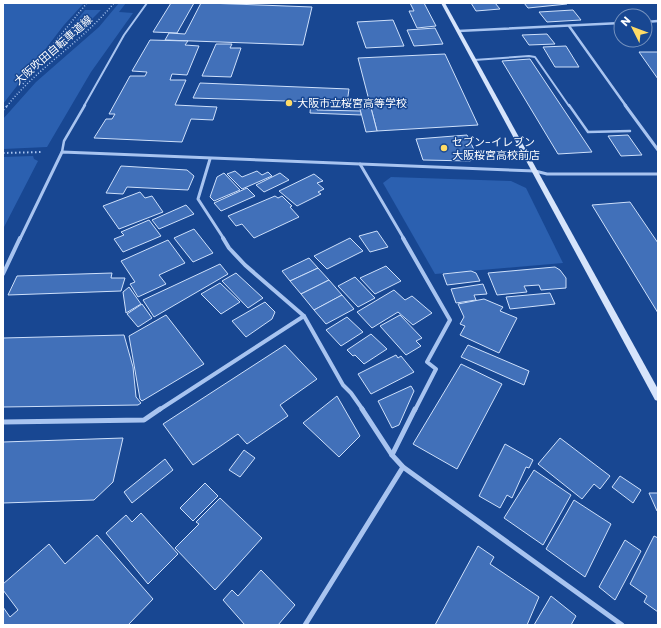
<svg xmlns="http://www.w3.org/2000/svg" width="661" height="628" font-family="Poppins,'Noto Sans JP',sans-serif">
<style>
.green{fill:#2b60b0}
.building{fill:#4170b9;stroke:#cee0fb}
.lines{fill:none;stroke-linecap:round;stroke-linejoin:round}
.path-far1{stroke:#a8c4f0;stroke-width:1.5;stroke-dasharray:1 2;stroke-linecap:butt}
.path{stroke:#a8c4f0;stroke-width:2;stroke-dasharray:1.5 2.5;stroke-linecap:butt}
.lane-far1{stroke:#a8c4f0;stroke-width:2}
.lane{stroke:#a8c4f0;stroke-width:2.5}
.street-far3{stroke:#a8c4f0;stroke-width:2.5}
.street-far2{stroke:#a8c4f0;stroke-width:3}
.street-far1{stroke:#a8c4f0;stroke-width:4}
.street{stroke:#a8c4f0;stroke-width:5}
.secondary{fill:#d6e4fb;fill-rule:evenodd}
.poi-dot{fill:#ffdb66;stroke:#184792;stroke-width:1.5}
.labels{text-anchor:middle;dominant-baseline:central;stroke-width:3;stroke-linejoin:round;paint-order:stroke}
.far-street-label{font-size:11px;fill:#fff;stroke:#184792}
.far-poi-label{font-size:11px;fill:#fff;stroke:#184792;text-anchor:start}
</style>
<rect width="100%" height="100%" fill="#184792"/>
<g class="green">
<path d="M 3,3 L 84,3 L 64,25 L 3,104 Z"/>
<path d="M 119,3 L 140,3 L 126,3 L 119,12 L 133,13 L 91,72 L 47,147 L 3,149 L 3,119 L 36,82 L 99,27 Z"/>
<path d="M 85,10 L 101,10 L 83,28 L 42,64 Z"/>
<path d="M 33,156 L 34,159 L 38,161 L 3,229 L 3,157 Z"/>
<path d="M 391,177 L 511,181 L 526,188 L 563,263 L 435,274 L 383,183 Z"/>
</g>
<g class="building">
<path d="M 171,3 L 194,3 L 177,33 L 153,32 Z"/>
<path d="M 201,3 L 207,3 L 312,7 L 303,45 L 165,40 L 169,33 L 185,34 Z"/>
<path d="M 410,3 L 424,3 L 436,26 L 417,28 L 409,11 L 414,11 Z"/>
<path d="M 471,3 L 495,3 L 500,9 L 476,11 Z"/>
<path d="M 524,3 L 566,3 L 567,4 L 528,8 Z"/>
<path d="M 573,10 L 581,20 L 547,22 L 539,12 Z"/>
<path d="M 393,20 L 404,46 L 366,48 L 357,22 Z"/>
<path d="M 435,28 L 443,44 L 414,46 L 407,30 Z"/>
<path d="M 547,34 L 555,44 L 529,45 L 522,35 Z"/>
<path d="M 150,40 L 188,41 L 185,45 L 199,46 L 187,75 L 172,74 L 170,80 L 186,80 L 175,105 L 217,107 L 213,120 L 191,119 L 182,142 L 94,138 L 106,119 L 112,119 L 115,114 L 109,114 L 130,76 L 145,76 L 147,72 L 132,71 Z"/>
<path d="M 216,44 L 232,44 L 230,48 L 241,48 L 231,77 L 202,76 Z"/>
<path d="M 566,46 L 579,67 L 555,67 L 543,47 Z"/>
<path d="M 639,52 L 658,52 L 658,79 Z"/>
<path d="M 445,54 L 478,125 L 377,131 L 358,58 Z"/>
<path d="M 530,59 L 592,152 L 558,154 L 502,61 Z"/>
<path d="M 200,83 L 349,89 L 347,103 L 193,98 Z"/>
<path d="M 311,102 L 318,102 L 317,110 L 361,111 L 361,115 L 310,113 Z"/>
<path d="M 371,108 L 377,131 L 366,132 L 360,109 Z"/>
<path d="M 467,135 L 477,156 L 470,161 L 423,160 L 416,139 Z"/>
<path d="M 628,135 L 642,155 L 621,156 L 608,136 Z"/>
<path d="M 121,166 L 187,170 L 194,176 L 188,190 L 127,187 L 123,194 L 106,193 Z"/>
<path d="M 235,171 L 242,177 L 257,171 L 262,175 L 268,172 L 272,176 L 242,189 L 227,174 Z"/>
<path d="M 224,173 L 240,190 L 214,201 L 210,197 L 217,177 Z"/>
<path d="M 280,173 L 289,180 L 264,192 L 256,185 Z"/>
<path d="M 314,174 L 323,181 L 317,183 L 324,189 L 318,192 L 321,194 L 297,206 L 279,191 Z"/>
<path d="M 247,188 L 255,196 L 221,211 L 214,203 Z"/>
<path d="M 140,192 L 145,198 L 152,196 L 163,212 L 119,229 L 103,206 Z"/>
<path d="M 275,196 L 278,198 L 282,196 L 292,206 L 290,207 L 299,217 L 254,238 L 242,224 L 236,226 L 228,216 Z"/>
<path d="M 630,202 L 658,243 L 658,313 L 592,205 Z"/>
<path d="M 186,205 L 194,214 L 159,229 L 152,220 Z"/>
<path d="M 149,220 L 161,236 L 123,252 L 114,239 L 124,235 L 121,232 Z"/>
<path d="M 194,229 L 213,253 L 193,262 L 174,238 Z"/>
<path d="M 377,231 L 388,247 L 370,252 L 359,236 Z"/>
<path d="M 350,238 L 363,251 L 327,269 L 314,256 Z"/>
<path d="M 168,240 L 185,263 L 159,275 L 166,284 L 138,297 L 130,284 L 135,282 L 121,261 Z"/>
<path d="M 309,258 L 318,268 L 290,281 L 282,271 Z"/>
<path d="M 220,264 L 228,274 L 154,317 L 143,300 Z"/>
<path d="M 386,266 L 401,281 L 375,294 L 360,278 Z"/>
<path d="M 555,267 L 560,270 L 566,278 L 566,288 L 541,290 L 539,285 L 524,286 L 527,292 L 497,295 L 488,273 Z"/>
<path d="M 318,268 L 329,280 L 301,294 L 290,281 Z"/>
<path d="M 471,271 L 476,273 L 480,281 L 447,285 L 443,274 Z"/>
<path d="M 112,273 L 111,278 L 125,278 L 121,291 L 8,295 L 17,276 Z"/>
<path d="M 236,273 L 263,298 L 248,308 L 222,281 Z"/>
<path d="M 355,277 L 375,298 L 358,307 L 338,286 Z"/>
<path d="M 329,280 L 342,295 L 314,310 L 301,294 Z"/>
<path d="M 220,283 L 240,302 L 221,314 L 201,294 Z"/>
<path d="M 483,284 L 487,294 L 474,295 L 476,300 L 456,303 L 451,289 Z"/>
<path d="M 129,287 L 141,304 L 126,313 L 123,292 Z"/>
<path d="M 394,290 L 405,300 L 412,296 L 432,313 L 413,325 L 398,312 L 372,328 L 357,312 Z"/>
<path d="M 550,293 L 555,304 L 510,309 L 506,297 Z"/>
<path d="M 342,295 L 354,309 L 326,324 L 314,310 Z"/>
<path d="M 484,299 L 503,307 L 500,311 L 517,318 L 499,353 L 460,335 L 465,326 L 460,324 L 464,317 L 458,304 Z"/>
<path d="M 265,302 L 275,312 L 272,319 L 246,337 L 232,321 Z"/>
<path d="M 142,304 L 152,318 L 138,327 L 127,314 Z"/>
<path d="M 166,315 L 204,364 L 142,401 L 140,399 L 129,336 Z"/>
<path d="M 400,315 L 422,338 L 416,341 L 421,346 L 406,355 L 380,326 Z"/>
<path d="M 347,317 L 363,332 L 341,346 L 326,330 Z"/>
<path d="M 371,334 L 387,349 L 364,364 L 355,355 L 353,356 L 347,350 Z"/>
<path d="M 124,335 L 133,367 L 136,397 L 141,403 L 138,405 L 3,407 L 3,338 Z"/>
<path d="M 285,345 L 317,379 L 280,405 L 288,416 L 247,444 L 238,434 L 193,465 L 163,424 Z"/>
<path d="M 468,345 L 529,371 L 524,385 L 461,357 Z"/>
<path d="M 396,355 L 398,358 L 401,356 L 414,372 L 371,394 L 358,374 Z"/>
<path d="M 461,364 L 502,384 L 457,469 L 413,444 Z"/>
<path d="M 411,386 L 414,391 L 399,425 L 392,428 L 378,401 Z"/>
<path d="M 337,396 L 360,436 L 339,457 L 303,423 Z"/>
<path d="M 123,438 L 113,482 L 94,500 L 3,503 L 3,442 Z"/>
<path d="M 560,438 L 610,476 L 600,489 L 594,484 L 582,499 L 538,464 Z"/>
<path d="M 505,444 L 533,460 L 529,468 L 526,467 L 512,498 L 507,495 L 500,508 L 479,496 Z"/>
<path d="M 244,450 L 255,458 L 240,477 L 229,470 Z"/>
<path d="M 165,459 L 173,470 L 132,503 L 124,492 Z"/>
<path d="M 534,470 L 571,495 L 543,545 L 504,518 Z"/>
<path d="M 620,476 L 641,490 L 633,503 L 612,487 Z"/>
<path d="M 205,483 L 218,496 L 193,521 L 180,508 Z"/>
<path d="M 649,493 L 658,493 L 658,511 L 657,511 Z"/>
<path d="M 220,498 L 262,538 L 215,590 L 175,548 L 199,524 L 196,522 Z"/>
<path d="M 574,500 L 611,524 L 585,577 L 546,549 Z"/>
<path d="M 141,513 L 178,554 L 148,584 L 106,533 L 126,515 L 132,522 Z"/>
<path d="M 97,535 L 153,599 L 128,625 L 3,625 L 3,607 L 10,617 L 18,610 L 3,590 L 3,584 L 49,544 L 65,564 Z"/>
<path d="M 654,536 L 658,538 L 658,612 L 644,602 L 647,596 L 630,584 Z"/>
<path d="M 625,540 L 641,551 L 615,600 L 599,587 Z"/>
<path d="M 478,546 L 494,557 L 490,564 L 539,597 L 527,625 L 435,625 Z"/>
<path d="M 261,570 L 295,605 L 278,625 L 245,625 L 223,600 L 232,590 L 238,596 Z"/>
<path d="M 551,596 L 576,616 L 571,625 L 534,625 Z"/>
</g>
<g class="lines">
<g class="path-far1">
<path d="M 23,84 L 36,65 L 87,3"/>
<path d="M 7,106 C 38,67 82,42 114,3"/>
</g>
<g class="path">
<path d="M 3,110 L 8,105"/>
<path d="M 3,153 L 43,152"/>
</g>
<g class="lane-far1">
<path d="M 474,60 L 529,56 L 535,57 L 569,106"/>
<path d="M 84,106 L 124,35 L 147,3"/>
</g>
<g class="lane">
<path d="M 569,105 L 588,132 L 630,131"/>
<path d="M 62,152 L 64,141 L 85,105"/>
</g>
<g class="street-far3">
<path d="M 645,22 L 658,21"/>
<path d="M 569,26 L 626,106"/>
<path d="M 458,31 L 621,23"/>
</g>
<g class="street-far2">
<path d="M 625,105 L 658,150"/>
<path d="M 210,159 L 198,199 L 224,239"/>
<path d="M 360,164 L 404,239"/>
<path d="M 20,239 L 62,152 L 535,171 L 547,174 L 658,174"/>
</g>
<g class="street-far1">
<path d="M 223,238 L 229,248 L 245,265 L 304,316 L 343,385 L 351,393 L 363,410"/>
<path d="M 403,238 L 450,320 L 427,362 L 436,369 L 415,410"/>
<path d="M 3,274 L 20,238"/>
<path d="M 159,410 L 304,316"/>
</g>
<g class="street">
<path d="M 362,409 L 392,455 L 403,467 L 622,625"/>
<path d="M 3,422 L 144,420 L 160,409"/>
<path d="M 392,455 L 415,409"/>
<path d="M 305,625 L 403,467"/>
</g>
<path class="secondary" d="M 441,3 L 445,3 L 658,389 L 658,401 L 655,400 Z"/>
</g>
<g class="poi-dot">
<circle cx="289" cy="103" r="4"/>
<circle cx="444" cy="148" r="4"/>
</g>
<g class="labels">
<g class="far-street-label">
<text transform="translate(53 50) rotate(-41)">大阪吹田自転車道線</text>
</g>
<g class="far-poi-label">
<text x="297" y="103">大阪市立桜宮高等学校</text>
<text x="452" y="142">セブン-イレブン<tspan x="452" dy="13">大阪桜宮高校前店</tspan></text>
</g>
</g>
<rect width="661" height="628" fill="none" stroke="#ffffff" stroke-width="8"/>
<g transform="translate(633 28) rotate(312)"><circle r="19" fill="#184792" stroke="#7491be"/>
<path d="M0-3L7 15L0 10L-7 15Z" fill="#ffdb66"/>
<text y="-6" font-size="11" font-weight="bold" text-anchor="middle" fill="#ffffff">N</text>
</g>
</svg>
